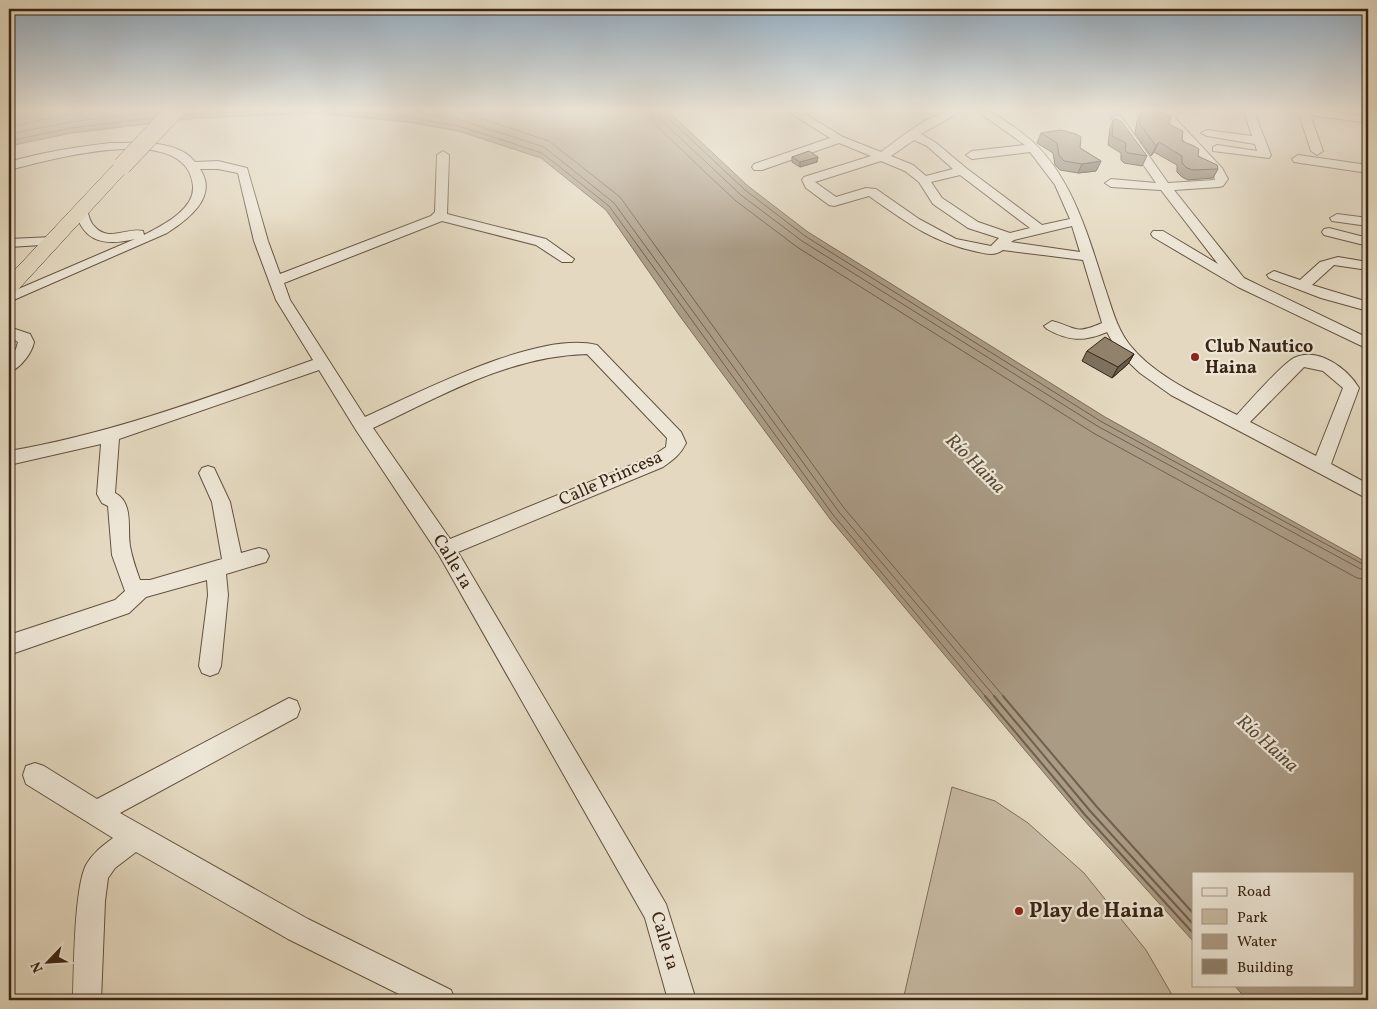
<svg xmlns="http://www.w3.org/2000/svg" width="1377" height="1009" font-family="Vollkorn,serif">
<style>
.green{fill:#c7baa3;stroke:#806f5b}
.water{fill:#aa9b85;stroke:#7c6b57}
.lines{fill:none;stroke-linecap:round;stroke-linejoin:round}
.shore-far1{stroke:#71604c;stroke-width:1}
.shore{stroke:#71604c;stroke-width:2}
.minor-casing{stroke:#63513e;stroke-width:2}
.highway-casing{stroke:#382413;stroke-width:1}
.minor{fill:#ede6d6;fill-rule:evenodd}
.highway{fill:#e4d9c0;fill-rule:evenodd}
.highway-bridge-casing{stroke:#382413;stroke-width:19;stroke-linecap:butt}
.highway-bridge{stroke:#e4d9c0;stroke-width:18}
.wall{fill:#7d705e;stroke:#382413}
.shaded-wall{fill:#665b4c;stroke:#382413}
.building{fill:#91826d;stroke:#382413}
.poi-dot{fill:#8f2418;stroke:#ede6d6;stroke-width:2}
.labels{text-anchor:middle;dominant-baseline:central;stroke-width:4.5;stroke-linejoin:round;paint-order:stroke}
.poi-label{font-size:18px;font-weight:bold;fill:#382413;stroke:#ede6d6;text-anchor:start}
.street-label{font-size:18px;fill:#382413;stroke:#ede6d6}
.water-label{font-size:19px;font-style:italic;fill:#5a4835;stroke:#ede6d6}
.near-poi-label{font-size:21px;font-weight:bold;fill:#382413;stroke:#ede6d6;text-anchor:start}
</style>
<rect width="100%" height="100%" fill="#e4d9c0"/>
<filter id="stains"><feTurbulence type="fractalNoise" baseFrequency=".004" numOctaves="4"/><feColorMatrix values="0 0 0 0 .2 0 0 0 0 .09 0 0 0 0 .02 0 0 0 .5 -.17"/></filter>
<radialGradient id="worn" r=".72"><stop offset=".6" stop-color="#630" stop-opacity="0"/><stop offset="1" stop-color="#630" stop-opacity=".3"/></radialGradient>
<path class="green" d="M 952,787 L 995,801 L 1028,823 L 1084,873 L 1146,950 L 1175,1000 L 903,1000 Z"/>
<path class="water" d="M 9,109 L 666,109 L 748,186 L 808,232 L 1105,417 L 1368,563 L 1368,1000 L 1247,1000 L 1234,985 L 1353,985 L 1353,873 L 1193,873 L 1193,941 L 1083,819 L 830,519 L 679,315 L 606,210 L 541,158 L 458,131 L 408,122 L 315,113 L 197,118 L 72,133 L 9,146 Z"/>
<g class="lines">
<g class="shore-far1">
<path d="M 326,109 L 409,117 L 459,126 L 542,153 L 609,206 L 834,516 L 986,697"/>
<path d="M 393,109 L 461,120 L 544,147 L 614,203 L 839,512 L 995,697"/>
<path d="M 442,109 L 464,113 L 549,141 L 620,197 L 844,508 L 1004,697"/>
<path d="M 650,109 L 655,124 L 707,174 L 736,201 L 797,247 L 1095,434 L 1357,578 L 1368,580"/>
<path d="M 657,109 L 660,119 L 741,195 L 802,241 L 1099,427 L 1368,573"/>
<path d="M 663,109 L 665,115 L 745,190 L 805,236 L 1102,422 L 1368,567"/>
<path d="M 184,115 L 292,109"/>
<path d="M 9,127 L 69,114 L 114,109"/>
<path d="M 9,134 L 70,122 L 160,111"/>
<path d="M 9,141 L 71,128 L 153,118"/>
</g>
<g class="shore">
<path d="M 985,696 L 1086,816 L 1193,933"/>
<path d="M 994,696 L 1091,812 L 1193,924"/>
<path d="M 1003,696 L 1097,807 L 1193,913"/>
</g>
<defs>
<g id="minor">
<path d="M 784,109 L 797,109 L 843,137 L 881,152 C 906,134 933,109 965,109 L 921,134 L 935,142 L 966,168 L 1042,225 L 1070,219 L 1055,185 L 1030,152 L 972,159 L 966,155 L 972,151 L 1025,145 L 974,109 C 990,109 1000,118 1014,127 C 1068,163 1085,226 1104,285 C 1111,305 1116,327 1129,344 C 1155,377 1200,396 1237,415 C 1248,403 1282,364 1294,358 C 1318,346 1348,369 1359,388 L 1331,464 L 1368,484 L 1368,499 L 1171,395 L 1140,373 L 1118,352 L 1107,332 C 1084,342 1068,341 1047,329 L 1044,326 L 1052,321 C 1078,328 1074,335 1102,323 L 1083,260 L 1003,250 C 994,257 984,253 974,251 C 930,241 905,221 869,196 L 834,206 L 829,205 L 806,188 L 802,180 L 804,177 L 871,156 L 839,143 L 762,170 L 754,170 L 752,167 L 754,164 L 830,138 ZM 914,140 L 927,146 L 953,169 L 926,176 L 913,165 L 891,156 ZM 881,161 L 905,171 L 919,182 L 933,204 L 968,228 L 999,238 L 991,246 L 956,239 L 919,219 L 876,189 L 866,188 L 836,197 L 815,182 ZM 960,175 L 1030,228 L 1010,233 L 978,222 L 942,198 L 931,182 ZM 1072,226 L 1080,252 L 1011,242 L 1014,240 ZM 1304,367 L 1323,371 L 1343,388 L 1316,456 L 1250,422 Z"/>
<path d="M 1243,109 L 1253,109 L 1271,155 L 1269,158 L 1213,151 L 1213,147 L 1217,145 L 1257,151 L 1255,144 L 1207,136 L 1201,133 L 1207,130 L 1252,136 Z"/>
<path d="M 1282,109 L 1315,109 L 1368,117 L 1368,123 L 1310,115 L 1323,151 L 1317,155 L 1311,151 L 1299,114 L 1283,111 Z"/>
<path d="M 1117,115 L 1121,116 L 1168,183 L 1215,180 L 1213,172 L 1163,118 L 1165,116 L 1173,116 L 1222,168 L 1228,179 L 1223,186 L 1219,187 L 1174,190 L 1244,278 L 1368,338 L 1368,349 L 1238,287 L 1153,237 L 1151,234 L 1153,231 L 1163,231 L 1218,264 L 1161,190 L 1111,187 L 1105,183 L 1111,179 L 1156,183 L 1111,118 Z"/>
<path d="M 110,143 C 136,143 178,139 195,162 L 218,161 L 247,168 L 268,241 L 280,274 L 431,216 L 435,212 L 437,155 L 443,151 L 449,155 L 447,214 L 546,239 L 574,259 L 572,262 L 562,262 L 536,245 L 442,221 L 284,283 L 290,300 L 365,417 C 419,393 538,330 597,345 L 681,432 L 686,443 C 680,455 674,459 663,467 L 458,552 L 666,904 L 696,1000 L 668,1000 L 645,918 L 439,555 L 356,430 L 319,370 L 119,439 L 115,493 C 134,503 127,528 130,546 C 132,558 136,569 140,580 L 150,580 L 222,559 L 212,502 L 199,473 L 202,468 L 208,466 L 214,468 L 230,502 L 241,553 L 259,548 L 266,550 L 269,556 L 266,562 L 226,574 L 228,595 L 221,666 L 218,673 L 210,676 L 202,673 L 199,666 L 208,595 L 207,580 L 146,597 L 129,613 L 9,655 L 9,635 L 115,600 L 125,591 L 112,555 L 108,506 L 102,503 L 97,494 L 101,444 L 9,465 L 9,451 C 114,433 212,396 313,360 L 276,300 L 254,241 L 238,173 L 218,169 L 200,169 C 219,197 187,220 167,233 L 9,302 L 9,293 L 135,239 C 105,246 84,243 75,211 L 76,208 L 86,208 C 89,214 89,221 94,226 C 108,243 127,227 143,231 L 144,235 C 161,226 195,210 193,186 C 187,119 47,161 9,170 L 9,162 C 42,152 76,147 110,143 ZM 587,354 L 667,438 L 666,447 L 651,457 L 450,539 L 373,428 C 441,396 509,356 587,354 Z"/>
<path d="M 1298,155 L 1368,165 L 1368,173 L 1294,162 L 1292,159 Z"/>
<path d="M 1337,214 L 1368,218 L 1368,226 L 1332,221 L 1330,218 Z"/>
<path d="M 1329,228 L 1368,238 L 1368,246 L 1324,235 L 1322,232 L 1324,229 Z"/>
<path d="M 53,237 L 60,241 L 58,244 L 9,247 L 9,239 Z"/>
<path d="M 1338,257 L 1368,262 L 1368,270 L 1334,265 L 1312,285 L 1368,302 L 1368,311 L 1321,298 L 1269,278 L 1267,275 L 1274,271 L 1300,280 L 1320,262 Z"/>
<path d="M 9,327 L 30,334 L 34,342 C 32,353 20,369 9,372 L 9,357 L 16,349 L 18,342 L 9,337 Z"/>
<path d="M 289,698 L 297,701 L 300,709 L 297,717 L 120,813 L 308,919 L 451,990 L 455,1000 L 411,1000 L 288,939 L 136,852 L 115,868 L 108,878 L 105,901 L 101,1000 L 73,1000 C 74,971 74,889 86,865 C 93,853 102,846 113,838 L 26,784 L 23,775 L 26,766 L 35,763 L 44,766 L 97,799 Z"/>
</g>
<path id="highway" d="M 122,161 L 128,162 L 131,166 L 128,170 L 16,292 L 9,294 L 9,276 L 116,162 Z"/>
</defs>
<use href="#minor" class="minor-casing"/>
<use href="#highway" class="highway-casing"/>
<use href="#minor" class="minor"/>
<use href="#highway" class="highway"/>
<defs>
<path id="highway-bridge" d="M 122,166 L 176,109"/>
</defs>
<use href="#highway-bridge" class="highway-bridge-casing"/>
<use href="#highway-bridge" class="highway-bridge"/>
</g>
<g class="wall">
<path d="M 1141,112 L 1169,124 L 1182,141 L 1198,156 L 1218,169 L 1213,178 L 1188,180 L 1182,177 L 1177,172 L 1177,165 L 1154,152 L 1151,156 L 1135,133 L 1137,121 Z"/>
<path d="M 1114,118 L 1147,156 L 1142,166 L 1124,163 L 1121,160 L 1121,153 L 1108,145 L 1110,128 Z"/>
<path d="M 1041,133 L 1080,148 L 1101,161 L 1096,171 L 1078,173 L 1060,170 L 1055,165 L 1053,153 L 1037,143 Z"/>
<path d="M 792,157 L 818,157 L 817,162 L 800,167 L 792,162 Z"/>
<path d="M 1087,351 L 1134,354 L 1128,364 L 1112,378 L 1082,361 Z"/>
</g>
<g class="shaded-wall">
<path d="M 1159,142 L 1154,152 L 1151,156 L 1156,146 Z"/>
<path d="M 818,157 L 817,162 L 800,167 L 800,162 Z"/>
<path d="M 1101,161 L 1096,171 L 1078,173 L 1082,164 Z"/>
<path d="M 1134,354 L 1128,364 L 1112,378 L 1118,367 Z"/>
</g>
<g class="building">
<path d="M 1154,110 L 1166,114 L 1171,117 L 1169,124 L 1183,131 L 1182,141 L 1194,146 L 1199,149 L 1198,156 L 1217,165 L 1218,169 L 1193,170 L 1187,168 L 1182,163 L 1182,156 L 1159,142 L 1156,146 L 1140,124 L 1141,112 Z"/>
<path d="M 1114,118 L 1121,121 L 1147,156 L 1128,153 L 1125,151 L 1126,143 L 1112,136 Z"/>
<path d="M 1061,130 L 1076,134 L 1081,137 L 1080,148 L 1101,161 L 1082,164 L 1064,161 L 1059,155 L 1057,143 L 1041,133 Z"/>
<path d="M 809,151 L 818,157 L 800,162 L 792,157 Z"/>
<path d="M 1105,337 L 1134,354 L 1118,367 L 1087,351 Z"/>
</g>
<linearGradient id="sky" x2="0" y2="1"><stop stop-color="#8faac0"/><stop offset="0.44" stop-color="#f3eee3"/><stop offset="1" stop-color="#f3eee3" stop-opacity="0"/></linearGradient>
<rect width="1377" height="250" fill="url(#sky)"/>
<g class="poi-dot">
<circle cx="1195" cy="357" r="5"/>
<circle cx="1019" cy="911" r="5"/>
</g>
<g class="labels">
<g class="poi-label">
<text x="1205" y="347">Club Nautico<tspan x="1205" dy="21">Haina</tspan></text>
</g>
<g class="street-label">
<text transform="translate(611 479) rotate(-24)">Calle Princesa</text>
<text transform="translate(452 562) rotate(59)">Calle 1a</text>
<text transform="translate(664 941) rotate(73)">Calle 1a</text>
</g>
<g class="water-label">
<text transform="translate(975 464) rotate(45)">Río Haina</text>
<text transform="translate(1267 744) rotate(42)">Río Haina</text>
</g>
<g class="near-poi-label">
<text x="1029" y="911">Play de Haina</text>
</g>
</g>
<rect width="1377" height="1009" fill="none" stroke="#e4d9c0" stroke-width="30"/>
<rect x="10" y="10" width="1357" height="989" fill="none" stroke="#382413" stroke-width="2.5"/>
<rect x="15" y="15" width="1347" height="979" fill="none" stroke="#382413"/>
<rect x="1192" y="872" width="162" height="115" fill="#ede6d6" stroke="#a59888"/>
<rect x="1202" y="888" width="25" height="8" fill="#ede6d6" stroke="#a59888"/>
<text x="1237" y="896" font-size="15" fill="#382413">Road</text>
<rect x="1202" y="909" width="25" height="15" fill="#c7baa3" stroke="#a59888"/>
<text x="1237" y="922" font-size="15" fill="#382413">Park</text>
<rect x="1202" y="934" width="25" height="15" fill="#aa9b85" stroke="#a59888"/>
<text x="1237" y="946" font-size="15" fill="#382413">Water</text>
<rect x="1202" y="959" width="25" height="15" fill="#91826d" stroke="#a59888"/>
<text x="1237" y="972" font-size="15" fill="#382413">Building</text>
<g transform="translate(48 962) rotate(245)" stroke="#ede6d6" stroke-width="4" paint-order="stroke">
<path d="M0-4L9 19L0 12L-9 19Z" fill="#382413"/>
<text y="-8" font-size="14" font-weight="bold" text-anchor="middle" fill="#382413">N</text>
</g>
<rect width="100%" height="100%" filter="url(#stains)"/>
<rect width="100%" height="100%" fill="url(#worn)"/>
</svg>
